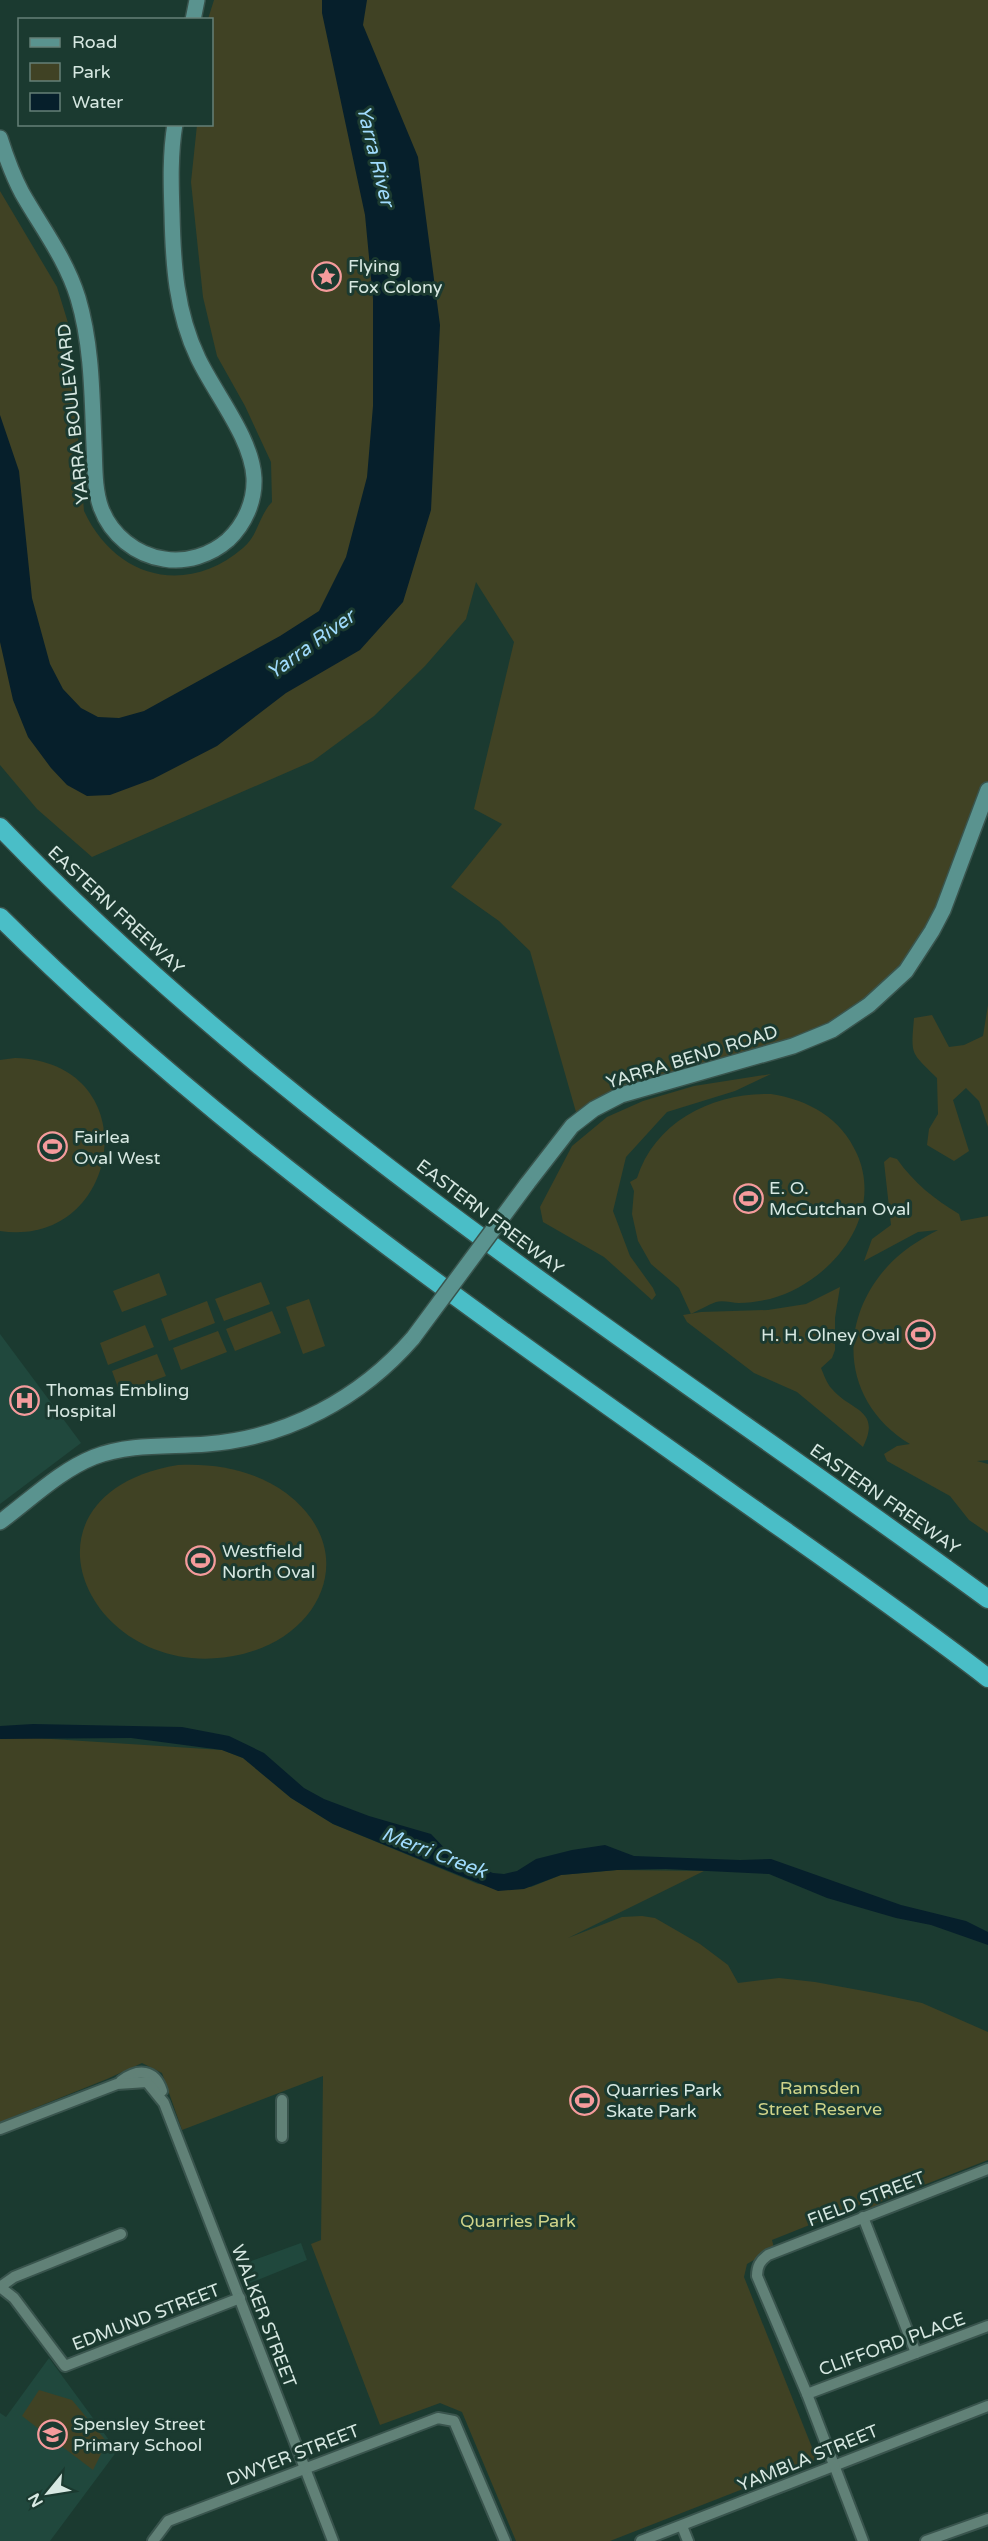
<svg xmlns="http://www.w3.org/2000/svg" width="988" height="2541" font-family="'Varela Round',sans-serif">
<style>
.built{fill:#20483d}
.green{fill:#404224}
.water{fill:#061f2b}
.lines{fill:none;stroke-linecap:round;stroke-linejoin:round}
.street-casing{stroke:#39544d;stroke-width:14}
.secondary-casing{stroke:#39544d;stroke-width:18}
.highway-casing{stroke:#39544d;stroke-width:21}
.street{stroke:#618177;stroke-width:10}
.secondary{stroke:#5a938f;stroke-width:15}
.highway{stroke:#4abec7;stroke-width:18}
.secondary-bridge-casing{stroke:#39544d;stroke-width:18;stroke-linecap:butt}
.secondary-bridge{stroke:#5a938f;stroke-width:15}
.labels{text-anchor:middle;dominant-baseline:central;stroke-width:6;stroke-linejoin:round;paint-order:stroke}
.poi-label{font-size:18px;fill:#d7e8e2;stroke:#1b3a30;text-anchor:start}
.street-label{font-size:18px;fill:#d7e8e2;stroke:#1b3a30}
.park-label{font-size:18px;fill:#cfd389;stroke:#1b3a30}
.water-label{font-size:20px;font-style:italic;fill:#a0dbfd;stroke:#1b3a30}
</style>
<rect width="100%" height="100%" fill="#1b3a30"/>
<g class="built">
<path d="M 0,1334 L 81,1443 L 0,1504 Z"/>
<path d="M 301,2243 L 307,2260 L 250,2283 L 243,2264 Z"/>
<path d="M 49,2358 L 117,2451 L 50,2541 L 0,2541 L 0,2413 L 6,2417 Z"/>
</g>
<g class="green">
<path d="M 214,0 L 988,0 L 988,790 L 918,954 L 848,1020 L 594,1109 L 576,1112 L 530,951 L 499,921 L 451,887 L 502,824 L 474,809 L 514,642 L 476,582 L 466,619 L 425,666 L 374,716 L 313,761 L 92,857 L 37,809 L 0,765 L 0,191 L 57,287 L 69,326 L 84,511 C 115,578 186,597 243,548 C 258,536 259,515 272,502 L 271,462 L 245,406 L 217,356 L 203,297 L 191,182 L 197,125 L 212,124 L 212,20 L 208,19 Z"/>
<path d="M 988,1005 L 988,1127 L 979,1101 L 966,1088 L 953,1100 L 969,1151 L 954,1161 L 927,1145 L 929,1129 L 938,1114 L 937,1078 C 910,1051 911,1056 914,1018 L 932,1015 L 949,1047 L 964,1045 L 983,1036 Z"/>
<path d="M 15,1058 C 150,1062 122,1249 0,1231 L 0,1060 Z"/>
<path d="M 771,1074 L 735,1091 L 667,1112 L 626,1157 L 613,1211 L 630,1256 L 653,1288 L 656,1295 L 652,1300 L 604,1257 L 543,1222 L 540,1207 L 572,1146 L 607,1117 L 643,1101 L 694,1086 Z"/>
<path d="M 771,1094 C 809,1100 841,1118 857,1154 C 885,1217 830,1283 770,1299 C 760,1301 749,1303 739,1303 C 732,1303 723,1300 716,1302 C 708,1305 699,1310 691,1314 L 679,1288 L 651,1264 L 638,1241 L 632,1214 L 634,1191 L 630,1182 L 637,1178 C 655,1121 714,1092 771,1094 Z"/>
<path d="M 890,1157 L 897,1159 C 914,1183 934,1199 959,1214 L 961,1221 L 988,1216 L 988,1460 L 977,1461 L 988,1464 L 988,1533 L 969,1520 L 950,1496 L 887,1461 L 884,1454 L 897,1446 L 910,1444 C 844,1404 835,1325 887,1267 C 901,1251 919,1240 938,1230 L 918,1232 L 864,1261 L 872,1239 L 891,1225 L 884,1162 Z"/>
<path d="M 159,1273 L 167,1295 L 122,1312 L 113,1291 Z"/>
<path d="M 261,1282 L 270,1304 L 224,1321 L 215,1299 Z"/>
<path d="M 840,1287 L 835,1318 L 835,1350 L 832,1358 L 821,1368 C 824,1375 827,1384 832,1389 C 850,1411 882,1409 863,1447 L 797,1392 L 754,1373 L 687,1322 L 683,1315 L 701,1312 L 768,1310 L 806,1304 Z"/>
<path d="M 309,1299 L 325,1346 L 303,1354 L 286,1307 Z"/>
<path d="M 207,1301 L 215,1323 L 169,1341 L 161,1319 Z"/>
<path d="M 272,1311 L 281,1333 L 235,1351 L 226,1329 Z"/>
<path d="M 145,1325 L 154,1347 L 108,1365 L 100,1343 Z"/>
<path d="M 218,1331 L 227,1352 L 181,1370 L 173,1348 Z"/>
<path d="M 157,1354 L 166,1376 L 120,1393 L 112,1371 Z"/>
<path d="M 178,1465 C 216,1463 254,1470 286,1493 C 360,1549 324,1634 243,1654 C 90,1691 0,1495 178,1465 Z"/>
<path d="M 21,1737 L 222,1750 L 243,1758 L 291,1798 L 333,1824 L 478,1884 L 531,1887 L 561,1875 L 617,1870 L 704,1871 L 568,1938 L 622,1917 L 642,1916 L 655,1918 L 700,1944 L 728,1965 L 738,1983 L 779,1978 L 815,1982 L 875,1993 L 922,2003 L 988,2032 L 988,2160 L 880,2202 L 879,2207 L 871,2210 L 867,2202 L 772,2240 L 774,2248 L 747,2264 L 744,2277 L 817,2460 L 610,2541 L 516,2541 L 462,2412 L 440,2403 L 380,2425 L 311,2244 L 321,2240 L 323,2076 L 182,2130 L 162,2073 L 142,2063 L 107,2079 L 0,2122 L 0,1739 Z"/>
<path d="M 39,2390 L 72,2400 L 107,2442 L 93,2470 L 22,2416 Z"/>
</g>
<g class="water">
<path d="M 322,0 L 367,0 L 363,25 L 418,157 L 440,325 L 431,510 L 403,602 L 360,650 L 286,693 L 217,746 L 153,779 L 110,795 L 87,796 L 67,785 L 51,768 L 28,737 L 13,700 L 0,642 L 0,415 L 19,471 L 32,598 L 50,664 L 63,689 L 81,708 L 98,717 L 119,718 L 144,711 L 280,636 L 319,611 L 346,557 L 367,477 L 373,406 L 373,299 L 365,215 L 322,13 Z"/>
<path d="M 33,1724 L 182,1727 L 229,1736 L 264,1753 L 304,1788 L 324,1799 L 369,1816 L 431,1834 L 452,1856 L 493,1873 L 504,1874 L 517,1871 L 536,1859 L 572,1850 L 605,1845 L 634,1856 L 740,1860 L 771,1859 L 901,1905 L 966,1921 L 988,1932 L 988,1945 L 931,1925 L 896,1918 L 827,1898 L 769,1874 L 666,1869 L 617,1870 L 561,1875 L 524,1889 L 498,1891 L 333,1824 L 291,1798 L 243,1758 L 222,1750 L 131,1738 L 0,1739 L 0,1726 Z"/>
</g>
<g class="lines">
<defs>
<g id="street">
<path d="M 121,2081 C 138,2068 155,2069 162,2091"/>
<path d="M 0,2129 L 117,2084 L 147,2082 L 164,2103 L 333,2541"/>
<path d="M 282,2137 L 282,2100"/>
<path d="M 863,2217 L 916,2353"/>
<path d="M 121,2234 L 14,2277 L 0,2287 L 14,2298 L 65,2366 L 240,2298"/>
<path d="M 807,2394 L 988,2326"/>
<path d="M 682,2526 L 688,2541"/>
<path d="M 153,2541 L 168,2521 L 173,2519 L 438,2418 L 454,2421 L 505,2541"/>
<path d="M 641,2541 L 988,2406"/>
<path d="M 863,2541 L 807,2394 L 757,2276 C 757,2266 760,2261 768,2255 L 988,2169"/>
<path d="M 926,2541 L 988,2519"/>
</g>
<g id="secondary">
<path d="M 193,20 L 197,0"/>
<path d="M 0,138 C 6,157 13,176 22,193 C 42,228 66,259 78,298 C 92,345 92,395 94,445 C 95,465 94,489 101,508 C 111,535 136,555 164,559 C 186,563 211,555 228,540 C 245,524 255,501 254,478 C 252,438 215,394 198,358 C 176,312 173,264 172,213 C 171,184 170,154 175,124"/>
<path d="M 527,1184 L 572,1126 L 594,1109 L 621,1095 L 793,1046 L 832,1030 L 869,1005 L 906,971 L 932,931 L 943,910 L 988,790"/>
<path d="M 0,1522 C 30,1500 59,1471 94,1457 C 130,1443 170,1447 207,1444 C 287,1438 361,1398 413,1338"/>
</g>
<g id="highway">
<path d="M 0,827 C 291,1130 651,1352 988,1599"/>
<path d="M 0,917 C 221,1137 480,1315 734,1495 C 819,1555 905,1614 988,1678"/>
</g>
</defs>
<use href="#street" class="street-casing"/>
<use href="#secondary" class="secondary-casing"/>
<use href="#highway" class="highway-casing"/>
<use href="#street" class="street"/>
<use href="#secondary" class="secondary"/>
<use href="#highway" class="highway"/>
<defs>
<path id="secondary-bridge" d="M 413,1338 L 527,1184"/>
</defs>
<use href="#secondary-bridge" class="secondary-bridge-casing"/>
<use href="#secondary-bridge" class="secondary-bridge"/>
</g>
<defs>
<symbol id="sight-ring" viewBox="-11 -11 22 22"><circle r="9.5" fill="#1b3a30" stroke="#f59b9c" stroke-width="1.5"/><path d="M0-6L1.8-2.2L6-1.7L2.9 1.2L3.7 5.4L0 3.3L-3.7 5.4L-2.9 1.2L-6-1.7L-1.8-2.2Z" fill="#f59b9c"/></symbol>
<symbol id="stadium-ring" viewBox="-11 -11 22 22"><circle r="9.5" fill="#1b3a30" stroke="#f59b9c" stroke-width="1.5"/><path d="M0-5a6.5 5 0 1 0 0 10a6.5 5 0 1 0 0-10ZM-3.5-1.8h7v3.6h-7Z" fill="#f59b9c"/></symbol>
<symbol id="hospital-ring" viewBox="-11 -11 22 22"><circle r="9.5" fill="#1b3a30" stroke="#f59b9c" stroke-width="1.5"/><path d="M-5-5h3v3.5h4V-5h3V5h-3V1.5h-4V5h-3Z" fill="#f59b9c"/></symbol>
<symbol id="school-ring" viewBox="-11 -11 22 22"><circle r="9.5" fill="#1b3a30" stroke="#f59b9c" stroke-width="1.5"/><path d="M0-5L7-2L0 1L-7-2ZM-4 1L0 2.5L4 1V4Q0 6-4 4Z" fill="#f59b9c"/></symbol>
</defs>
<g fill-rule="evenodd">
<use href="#sight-ring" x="310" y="260" width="33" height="33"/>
<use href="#stadium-ring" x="36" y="1130" width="33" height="33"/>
<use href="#stadium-ring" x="732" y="1182" width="33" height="33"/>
<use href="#stadium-ring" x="904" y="1318" width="33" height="33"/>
<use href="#hospital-ring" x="8" y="1384" width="33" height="33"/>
<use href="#stadium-ring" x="184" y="1544" width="33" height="33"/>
<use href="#stadium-ring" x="568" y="2084" width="33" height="33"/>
<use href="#school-ring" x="36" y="2418" width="33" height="33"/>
</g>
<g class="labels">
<g class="poi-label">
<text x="348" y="266">Flying<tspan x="348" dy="21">Fox Colony</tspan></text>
<text x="74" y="1137">Fairlea<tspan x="74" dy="21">Oval West</tspan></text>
<text x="769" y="1188">E. O.<tspan x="769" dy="21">McCutchan Oval</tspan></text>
<text x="900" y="1335" text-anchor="end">H. H. Olney Oval</text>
<text x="46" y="1390">Thomas Embling<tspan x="46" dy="21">Hospital</tspan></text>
<text x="222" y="1551">Westfield<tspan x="222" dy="21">North Oval</tspan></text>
<text x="606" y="2090">Quarries Park<tspan x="606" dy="21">Skate Park</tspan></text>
<text x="73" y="2424">Spensley Street<tspan x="73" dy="21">Primary School</tspan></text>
</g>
<g class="street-label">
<text transform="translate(73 414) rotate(-96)">YARRA BOULEVARD</text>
<text transform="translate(116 910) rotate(43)">EASTERN FREEWAY</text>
<text transform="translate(692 1057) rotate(-17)">YARRA BEND ROAD</text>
<text transform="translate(490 1217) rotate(37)">EASTERN FREEWAY</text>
<text transform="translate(885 1499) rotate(35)">EASTERN FREEWAY</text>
<text transform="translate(866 2199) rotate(-21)">FIELD STREET</text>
<text transform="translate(264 2316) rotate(69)">WALKER STREET</text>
<text transform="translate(146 2317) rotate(-21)">EDMUND STREET</text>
<text transform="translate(892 2344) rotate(-20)">CLIFFORD PLACE</text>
<text transform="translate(293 2455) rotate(-21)">DWYER STREET</text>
<text transform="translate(808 2458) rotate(-22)">YAMBLA STREET</text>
</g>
<g class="park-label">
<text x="820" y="2088">Ramsden<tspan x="820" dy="21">Street Reserve</tspan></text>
<text x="518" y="2221">Quarries Park</text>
</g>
<g class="water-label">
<text transform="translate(375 156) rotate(76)">Yarra River</text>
<text transform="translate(311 645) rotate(-36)">Yarra River</text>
<text transform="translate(434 1853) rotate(21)">Merri Creek</text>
</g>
</g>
<rect x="18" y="18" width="195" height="108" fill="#1b3a30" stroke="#668077" stroke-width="1.5"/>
<rect x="30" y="38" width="30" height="9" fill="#5a938f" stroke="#668077" stroke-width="1.5"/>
<text x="72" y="48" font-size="18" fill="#d7e8e2">Road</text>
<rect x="30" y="63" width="30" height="18" fill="#404224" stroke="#668077" stroke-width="1.5"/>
<text x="72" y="78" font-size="18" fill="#d7e8e2">Park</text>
<rect x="30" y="93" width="30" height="18" fill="#061f2b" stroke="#668077" stroke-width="1.5"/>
<text x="72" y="108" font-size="18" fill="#d7e8e2">Water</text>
<g transform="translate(48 2493) rotate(240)" stroke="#1b3a30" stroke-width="4.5" paint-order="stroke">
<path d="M0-4.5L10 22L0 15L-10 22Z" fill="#d7e8e2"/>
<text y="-9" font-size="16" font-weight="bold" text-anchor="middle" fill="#d7e8e2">N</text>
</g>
</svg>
